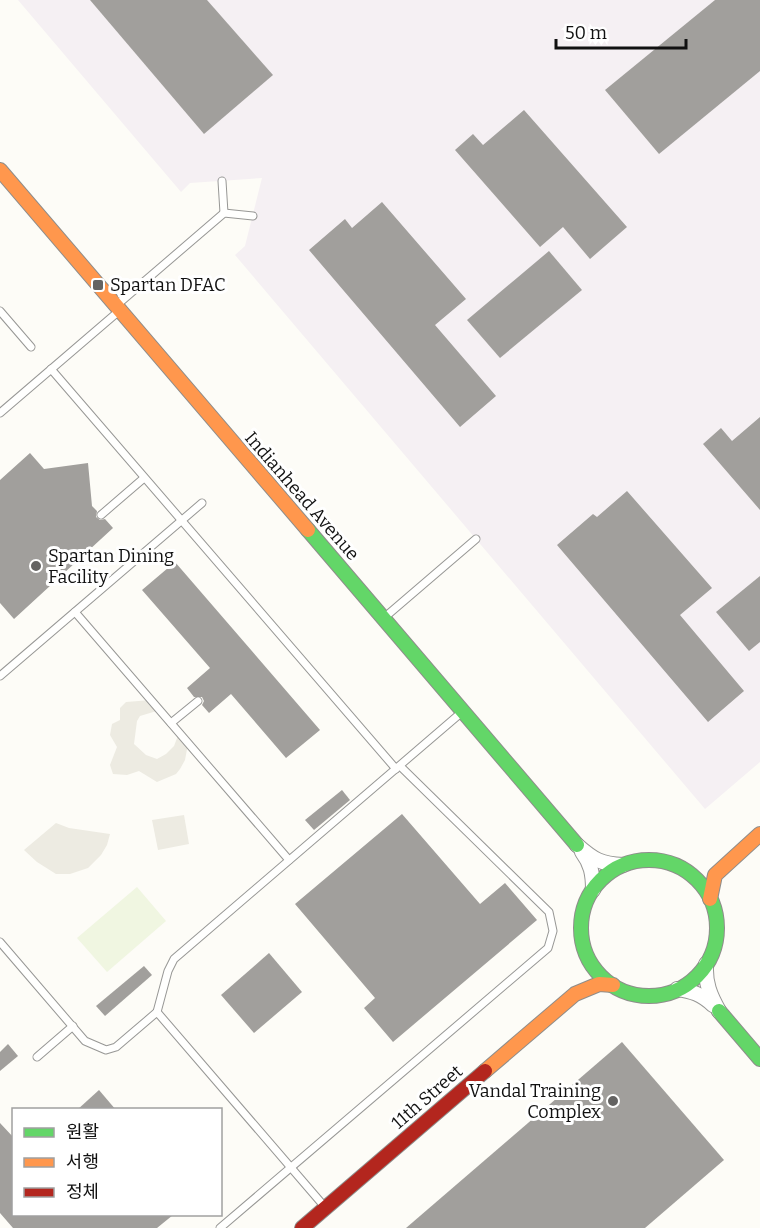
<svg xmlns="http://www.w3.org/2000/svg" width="760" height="1228" font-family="Bitter,'Noto Sans KR',serif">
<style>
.industrial{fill:#f5f0f3}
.pitch{fill:#f0f6e1}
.plaza{fill:#edebe2}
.building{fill:#a19f9c}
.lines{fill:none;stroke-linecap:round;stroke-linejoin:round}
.lane-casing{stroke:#979795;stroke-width:9}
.street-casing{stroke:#979795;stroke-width:16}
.fast-casing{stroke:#8e8d8b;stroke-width:16}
.slow-casing{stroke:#8e8d8b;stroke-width:16}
.jam-casing{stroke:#8e8d8b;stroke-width:16}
.lane{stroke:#fffffe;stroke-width:7}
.street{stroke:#fffffe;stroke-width:14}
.fast{stroke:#63d668;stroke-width:14}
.slow{stroke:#ff974d;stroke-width:14}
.jam{stroke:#b3261e;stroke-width:14}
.poi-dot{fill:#646362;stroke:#fff;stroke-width:2}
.labels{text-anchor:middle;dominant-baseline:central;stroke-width:6;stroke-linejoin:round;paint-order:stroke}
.poi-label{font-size:18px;fill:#111;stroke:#fff;text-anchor:start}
.street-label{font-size:18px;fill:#111;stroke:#fff}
</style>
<rect width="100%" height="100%" fill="#fdfcf7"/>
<path class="industrial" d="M 18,0 L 760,0 L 760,762 L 705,809 L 235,255 L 245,246 L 262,178 L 190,183 L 181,192 Z"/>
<path class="pitch" d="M 137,887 L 166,921 L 107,972 L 77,938 Z"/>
<g class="plaza">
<path d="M 151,700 L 160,710 L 140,716 L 137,721 L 134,744 L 146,755 L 157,759 L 166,754 L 174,746 L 179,733 L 188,744 L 185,760 L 180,769 L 176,774 L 157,782 L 139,771 L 127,775 L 113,774 L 110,765 L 117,747 L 110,735 L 112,724 L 120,720 L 120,708 L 126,702 Z"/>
<path d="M 184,815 L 189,844 L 158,850 L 152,820 Z"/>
<path d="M 56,823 L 69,828 L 110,834 L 107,845 L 101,855 L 88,868 L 70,874 L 56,874 L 37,862 L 24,850 Z"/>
</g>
<g class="building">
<path d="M 90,0 L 207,0 L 273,75 L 204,134 Z"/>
<path d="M 715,0 L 760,0 L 760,71 L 659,154 L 605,90 Z"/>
<path d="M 524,110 L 627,227 L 590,259 L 563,227 L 540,247 L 455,150 L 473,134 L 483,145 Z"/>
<path d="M 382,202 L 466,299 L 435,325 L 496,396 L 460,427 L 309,250 L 345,219 L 352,228 Z"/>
<path d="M 549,251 L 582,290 L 500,358 L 467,320 Z"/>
<path d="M 760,417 L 760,510 L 703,444 L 721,428 L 732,441 Z"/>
<path d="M 30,453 L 44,469 L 88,463 L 92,506 L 97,511 L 96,517 L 100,520 L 105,519 L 113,528 L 14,619 L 0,603 L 0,480 Z"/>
<path d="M 627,491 L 712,588 L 680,615 L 744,691 L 708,722 L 557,545 L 593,514 L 597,517 Z"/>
<path d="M 175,562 L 320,730 L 286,758 L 231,694 L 209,713 L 202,705 L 204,701 L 202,697 L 194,697 L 187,688 L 210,668 L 142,590 Z"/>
<path d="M 760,576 L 760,642 L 749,651 L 716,612 Z"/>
<path d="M 342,790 L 350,800 L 314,830 L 305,820 Z"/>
<path d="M 402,814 L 480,904 L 505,883 L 537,920 L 393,1042 L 364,1008 L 375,998 L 295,904 Z"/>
<path d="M 269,953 L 302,992 L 254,1033 L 221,995 Z"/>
<path d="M 144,966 L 152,975 L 105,1016 L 96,1006 Z"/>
<path d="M 622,1042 L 724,1160 L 645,1228 L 406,1228 Z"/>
<path d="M 8,1044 L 18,1056 L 0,1071 L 0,1052 Z"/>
<path d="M 99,1090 L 116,1110 L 77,1110 Z"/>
<path d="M 0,1123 L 14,1138 L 14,1215 L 173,1215 L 157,1228 L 13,1228 L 0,1213 Z"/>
</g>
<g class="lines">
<defs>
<g id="lane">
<path d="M 222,181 L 224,213"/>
<path d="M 118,304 L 224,213 L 253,216"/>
<path d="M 0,311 L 31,347"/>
<path d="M 51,369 L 396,769"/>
<path d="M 0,413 L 119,311"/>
<path d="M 101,515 L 144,478"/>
<path d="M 75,612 L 289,860"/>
<path d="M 385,617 L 476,539"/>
<path d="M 0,676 L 202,503"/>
<path d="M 171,723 L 198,701"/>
<path d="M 0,942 L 85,1041 L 106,1050 L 116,1047 L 157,1012 L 324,1206"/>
<path d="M 157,1012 L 168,971 L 174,959 L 462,712"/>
<path d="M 37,1057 L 73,1026"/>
<path d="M 220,1228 L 548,948 L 553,931 L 549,912 L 400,766"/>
</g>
<g id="street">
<path d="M 577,845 C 594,860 601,864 623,865"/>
<path d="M 582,852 C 591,864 593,874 593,890"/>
<path d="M 706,964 C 705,983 710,995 719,1011"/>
<path d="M 677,989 C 692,991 701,994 713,1005"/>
</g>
<g id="fast">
<path d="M 308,530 L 577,845"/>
<circle cx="649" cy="928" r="68"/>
<path d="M 719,1011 L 760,1059"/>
</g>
<g id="slow">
<path d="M 0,170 L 308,530"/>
<path d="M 710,899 L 715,875 L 760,834"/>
<path d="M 485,1071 L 575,994 L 599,984 L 613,985"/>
</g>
<path id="jam" d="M 302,1228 L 485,1071"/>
</defs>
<use href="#lane" class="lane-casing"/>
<use href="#street" class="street-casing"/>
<use href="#fast" class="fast-casing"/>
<use href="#slow" class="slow-casing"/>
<use href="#jam" class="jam-casing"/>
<use href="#lane" class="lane"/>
<use href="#street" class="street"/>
<use href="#fast" class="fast"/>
<use href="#slow" class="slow"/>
<use href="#jam" class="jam"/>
</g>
<g class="poi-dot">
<rect x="92" y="279" width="12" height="12" rx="3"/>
<circle cx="36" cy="566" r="6"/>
<circle cx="613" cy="1101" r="6"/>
</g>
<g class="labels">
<g class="poi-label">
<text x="110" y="285">Spartan DFAC</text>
<text x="48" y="556">Spartan Dining<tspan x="48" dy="21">Facility</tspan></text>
<text x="601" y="1091" text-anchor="end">Vandal Training<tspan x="601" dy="21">Complex</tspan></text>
</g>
<g class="street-label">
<text transform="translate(302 496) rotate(49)">Indianhead Avenue</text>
<text transform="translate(427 1097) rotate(-41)">11th Street</text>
</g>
</g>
<rect x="12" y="1108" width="210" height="108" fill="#ffffff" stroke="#a0a0a0" stroke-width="1.5"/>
<rect x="24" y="1128" width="30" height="9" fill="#63d668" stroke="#a0a0a0" stroke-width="1.5"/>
<text x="66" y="1138" font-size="18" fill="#111111">원활</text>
<rect x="24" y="1158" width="30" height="9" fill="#ff974d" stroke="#a0a0a0" stroke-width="1.5"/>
<text x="66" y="1168" font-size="18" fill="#111111">서행</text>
<rect x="24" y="1188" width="30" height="9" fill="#b3261e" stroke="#a0a0a0" stroke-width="1.5"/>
<text x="66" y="1198" font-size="18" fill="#111111">정체</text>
<path d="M556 39v9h130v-9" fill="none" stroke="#111111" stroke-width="3"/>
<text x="565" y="39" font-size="18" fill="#111111" stroke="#ffffff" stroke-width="4.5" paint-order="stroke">50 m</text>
</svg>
